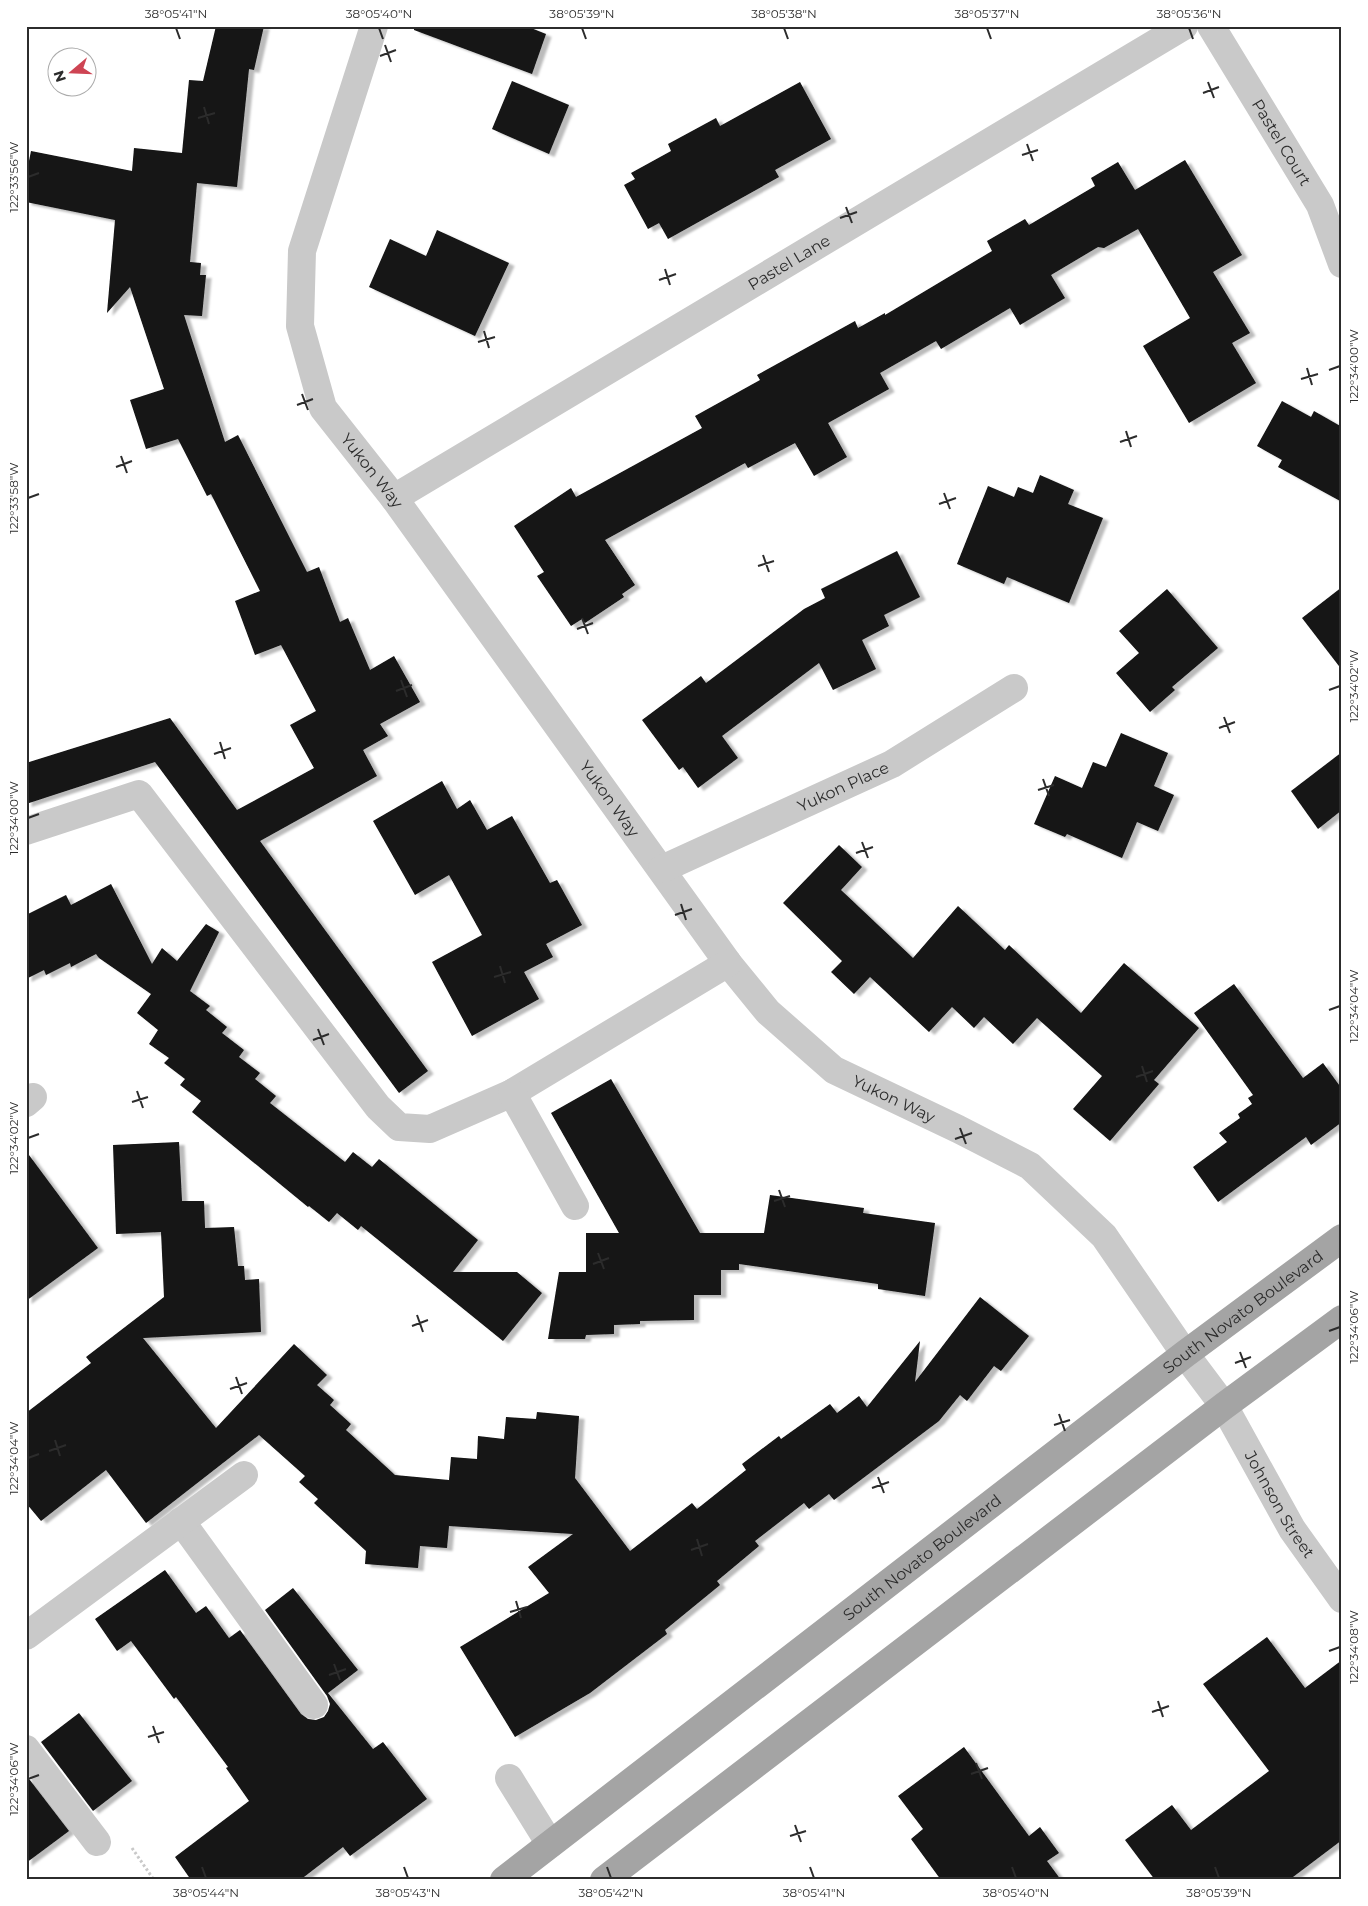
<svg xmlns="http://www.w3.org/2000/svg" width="1368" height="1906" font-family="Montserrat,sans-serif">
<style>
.building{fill:#131313;filter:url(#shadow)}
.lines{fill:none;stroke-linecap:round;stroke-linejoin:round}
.path{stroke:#c9c9c9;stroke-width:3;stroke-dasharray:2.5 2.5;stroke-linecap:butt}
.minor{stroke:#c9c9c9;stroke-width:28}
.major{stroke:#a4a4a4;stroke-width:28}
.ticks{fill:none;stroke:#2c2c2c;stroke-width:2}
.labels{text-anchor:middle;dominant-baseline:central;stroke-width:5;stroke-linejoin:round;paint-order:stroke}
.street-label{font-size:16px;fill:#2c2c2c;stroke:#fff}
.neatline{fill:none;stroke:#2c2c2c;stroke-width:2}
.ticks-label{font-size:12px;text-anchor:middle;fill:#2c2c2c}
</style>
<defs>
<filter id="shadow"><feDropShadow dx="5.5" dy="3" stdDeviation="1" flood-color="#0004"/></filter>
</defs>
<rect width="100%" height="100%" fill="#fff"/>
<g class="building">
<path d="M 216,26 L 264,26 L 254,70 L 249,69 L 237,187 L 197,183 L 190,262 L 201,263 L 200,275 L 206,275 L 202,316 L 184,315 L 225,442 L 238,435 L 307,572 L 319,567 L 340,622 L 348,618 L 370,670 L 394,656 L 420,702 L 380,724 L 388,736 L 363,750 L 377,776 L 260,841 L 428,1071 L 399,1093 L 155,762 L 26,804 L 26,763 L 170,718 L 237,810 L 314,768 L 290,725 L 316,711 L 281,645 L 255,655 L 235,601 L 260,591 L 211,494 L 207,496 L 178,439 L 146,449 L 130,400 L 164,389 L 130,287 L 107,313 L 115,220 L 26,202 L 26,176 L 31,151 L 132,171 L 134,148 L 182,153 L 189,80 L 203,81 Z"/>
<path d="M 414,26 L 526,26 L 546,34 L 532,74 L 414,30 Z"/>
<path d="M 512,81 L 569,105 L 549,154 L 492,129 Z"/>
<path d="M 800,82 L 831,139 L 775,170 L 779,177 L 668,239 L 659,223 L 648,229 L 624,185 L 635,179 L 631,173 L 671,151 L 668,144 L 716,118 L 720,126 Z"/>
<path d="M 1185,160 L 1242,255 L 1213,272 L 1250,333 L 1232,343 L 1256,383 L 1189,423 L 1143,346 L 1190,318 L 1138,229 L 1104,248 L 1098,247 L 1051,275 L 1065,298 L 1020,325 L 1010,308 L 941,349 L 936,341 L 880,373 L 889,389 L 828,423 L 847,457 L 814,476 L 795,443 L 748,468 L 745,463 L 605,540 L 635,585 L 622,594 L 624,597 L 585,623 L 582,619 L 571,626 L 537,576 L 544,572 L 514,526 L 571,488 L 576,497 L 702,428 L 695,416 L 760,380 L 757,375 L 855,321 L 858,328 L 885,313 L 885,315 L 992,251 L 987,241 L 1025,219 L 1029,225 L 1095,186 L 1091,178 L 1118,162 L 1135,190 Z"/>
<path d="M 437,230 L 509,263 L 475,336 L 369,287 L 390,239 L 426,256 Z"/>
<path d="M 1282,401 L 1311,417 L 1314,411 L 1342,427 L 1342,502 L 1278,467 L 1282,460 L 1257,446 Z"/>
<path d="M 1040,475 L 1074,490 L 1068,504 L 1103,518 L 1069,603 L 1007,577 L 1004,584 L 957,564 L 988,486 L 1014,497 L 1018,487 L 1033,493 Z"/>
<path d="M 897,551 L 920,597 L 884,615 L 889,626 L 862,640 L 876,669 L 833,690 L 819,663 L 722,736 L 738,758 L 698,788 L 683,767 L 679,770 L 642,720 L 701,676 L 706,683 L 804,609 L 825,598 L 821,589 Z"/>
<path d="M 1342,587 L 1342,670 L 1302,618 Z"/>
<path d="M 1167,589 L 1218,648 L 1172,687 L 1175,690 L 1150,712 L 1116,673 L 1139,653 L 1119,631 Z"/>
<path d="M 1121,733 L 1168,753 L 1154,786 L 1174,795 L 1158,831 L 1137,822 L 1122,858 L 1067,834 L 1065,837 L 1034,824 L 1055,776 L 1082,788 L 1093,762 L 1106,767 Z"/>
<path d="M 1342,752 L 1342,810 L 1318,829 L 1291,791 Z"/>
<path d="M 442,781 L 457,809 L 470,800 L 487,830 L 512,816 L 550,883 L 557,880 L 582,925 L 546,944 L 553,957 L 524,972 L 539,999 L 472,1036 L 432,962 L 482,935 L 449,875 L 415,895 L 373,821 Z"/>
<path d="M 839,845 L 862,867 L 841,890 L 913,958 L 958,906 L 1005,950 L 1009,945 L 1081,1013 L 1124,963 L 1199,1028 L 1154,1080 L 1159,1084 L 1110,1141 L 1073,1109 L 1102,1076 L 1037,1018 L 1013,1044 L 984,1017 L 974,1028 L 952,1007 L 929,1032 L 870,977 L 854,994 L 831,972 L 842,961 L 783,903 Z"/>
<path d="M 111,884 L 152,964 L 162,948 L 177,961 L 206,924 L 219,932 L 190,991 L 210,1006 L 206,1010 L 227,1027 L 222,1033 L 244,1050 L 239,1057 L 260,1073 L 255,1079 L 276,1096 L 270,1103 L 345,1162 L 353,1152 L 372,1167 L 379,1159 L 478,1240 L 453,1272 L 517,1272 L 542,1293 L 503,1341 L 361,1226 L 358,1230 L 337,1213 L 329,1222 L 309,1206 L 308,1207 L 192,1112 L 201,1101 L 180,1085 L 185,1079 L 164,1063 L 169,1058 L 149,1044 L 158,1030 L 137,1013 L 151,994 L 99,958 L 96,954 L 71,967 L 70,963 L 46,975 L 44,970 L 26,979 L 26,915 L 66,895 L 71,905 Z"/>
<path d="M 1234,984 L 1303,1078 L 1323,1063 L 1342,1089 L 1342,1122 L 1311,1145 L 1306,1137 L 1218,1202 L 1193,1167 L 1227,1142 L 1219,1133 L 1240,1118 L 1238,1114 L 1252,1104 L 1248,1098 L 1253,1095 L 1194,1013 Z"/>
<path d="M 611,1079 L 700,1233 L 764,1233 L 770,1195 L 864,1208 L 863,1213 L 935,1223 L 925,1296 L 878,1289 L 878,1284 L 739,1264 L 739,1270 L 721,1270 L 721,1295 L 694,1295 L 694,1320 L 640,1321 L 640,1324 L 614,1325 L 614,1334 L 586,1335 L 585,1339 L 548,1339 L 559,1272 L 586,1272 L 586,1233 L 619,1233 L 551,1113 Z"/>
<path d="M 179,1142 L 182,1201 L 204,1201 L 205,1228 L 234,1227 L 238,1266 L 244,1266 L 245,1280 L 259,1279 L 261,1332 L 143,1338 L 216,1428 L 294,1344 L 327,1375 L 317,1385 L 334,1400 L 330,1405 L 351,1424 L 346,1430 L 395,1475 L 449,1480 L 451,1457 L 477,1459 L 478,1436 L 504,1439 L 506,1417 L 536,1419 L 537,1412 L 579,1416 L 575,1478 L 630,1551 L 692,1503 L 697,1509 L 746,1470 L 742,1464 L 779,1436 L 781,1439 L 830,1404 L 837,1413 L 859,1396 L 867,1407 L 920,1341 L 915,1382 L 980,1297 L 1029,1336 L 1001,1371 L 994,1366 L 967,1401 L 960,1395 L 939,1421 L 834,1500 L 829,1494 L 809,1509 L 804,1503 L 755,1541 L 759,1546 L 717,1581 L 720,1585 L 665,1630 L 667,1634 L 590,1693 L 515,1737 L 460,1647 L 549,1593 L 528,1567 L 573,1534 L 449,1526 L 447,1548 L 420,1546 L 418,1568 L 365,1564 L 366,1551 L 314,1503 L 318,1499 L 299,1482 L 305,1476 L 259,1435 L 146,1523 L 106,1470 L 41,1521 L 26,1503 L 26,1413 L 91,1363 L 86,1357 L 164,1297 L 161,1232 L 116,1234 L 113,1145 Z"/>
<path d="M 26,1151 L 98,1248 L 26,1301 Z"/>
<path d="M 165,1570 L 196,1613 L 206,1606 L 229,1638 L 240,1630 L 301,1714 L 308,1719 L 316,1720 L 324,1717 L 328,1711 L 330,1704 L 327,1696 L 265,1610 L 293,1588 L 358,1670 L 328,1693 L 373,1749 L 383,1742 L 427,1799 L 350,1856 L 343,1847 L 300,1880 L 191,1880 L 175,1857 L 249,1801 L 226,1768 L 228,1767 L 176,1697 L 174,1699 L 131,1641 L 117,1651 L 95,1619 Z"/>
<path d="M 1267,1637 L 1305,1688 L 1342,1660 L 1342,1840 L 1289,1880 L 1155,1880 L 1125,1840 L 1172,1805 L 1191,1830 L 1269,1771 L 1203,1684 Z"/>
<path d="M 79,1713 L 132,1781 L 93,1811 L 41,1742 Z"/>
<path d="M 964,1747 L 1029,1836 L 1040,1827 L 1059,1853 L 1047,1861 L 1061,1880 L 941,1880 L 911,1839 L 923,1829 L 898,1796 Z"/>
<path d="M 26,1775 L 69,1831 L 26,1863 Z"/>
</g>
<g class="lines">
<path class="path" d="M 132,1848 L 154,1880"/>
<g class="minor">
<path id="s1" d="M 374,26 L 302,251 L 300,326 L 323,408 L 394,498 L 728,963 L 768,1012 L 834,1070 L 958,1129 L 1030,1166 L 1104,1236 L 1185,1354 L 1224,1406 L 1292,1529 L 1342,1599"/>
<path id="s2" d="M 1211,26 L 1320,205 L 1342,264"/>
<path id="s3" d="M 394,498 L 1184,26"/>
<path d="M 26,831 L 139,794 L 378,1107 L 399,1127 L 430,1129 L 512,1093 L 728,963"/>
<path id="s4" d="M 662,869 L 892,764 L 1014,688"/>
<path d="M 512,1093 L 575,1206"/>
<path d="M 26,1103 L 33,1097"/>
<path d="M 181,1521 L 314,1705"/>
<path d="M 26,1636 L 244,1475"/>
<path d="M 26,1749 L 97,1842"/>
<path d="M 509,1778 L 550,1844"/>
</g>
<g class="major">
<path id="s5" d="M 504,1880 L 1185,1354 L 1342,1238"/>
<path d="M 604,1880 L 1224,1406 L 1342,1319"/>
</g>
</g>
<path class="ticks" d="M 176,28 L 180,39M 379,28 L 383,39M 582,28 L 586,39M 784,28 L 788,39M 987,28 L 991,39M 1189,28 L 1193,39M 385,45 L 391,62M 380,56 L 396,50M 1208,82 L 1214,98M 1203,93 L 1219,87M 204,107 L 209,124M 198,118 L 215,113M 1027,144 L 1033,161M 1022,155 L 1038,150M 28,177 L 39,173M 846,207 L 852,223M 840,218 L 857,212M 665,269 L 670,285M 659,280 L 676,274M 484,331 L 489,348M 478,342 L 495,337M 1307,368 L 1312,385M 1329,370 L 1340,366M 1301,379 L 1318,374M 302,394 L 308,410M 297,405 L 313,399M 1126,431 L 1131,447M 1120,442 L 1137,436M 121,456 L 127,473M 116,467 L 132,461M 944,493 L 950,509M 28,498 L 39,494M 939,504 L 956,498M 763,555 L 769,572M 758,566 L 774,561M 582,618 L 588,634M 577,629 L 593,623M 401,680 L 407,697M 1329,690 L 1340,686M 396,691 L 412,685M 1224,717 L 1230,733M 1219,728 L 1235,722M 220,742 L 225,759M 214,754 L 231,748M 1043,779 L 1049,796M 1038,790 L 1054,785M 28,818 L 39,814M 862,842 L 868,858M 856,853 L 873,847M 681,904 L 686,920M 675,915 L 692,909M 500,966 L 505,983M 494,977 L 511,972M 1329,1010 L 1340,1006M 318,1029 L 324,1045M 313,1040 L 329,1034M 1142,1066 L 1147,1082M 1136,1077 L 1153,1071M 137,1091 L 143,1108M 132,1102 L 148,1097M 960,1128 L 966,1144M 28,1138 L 39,1134M 955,1139 L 972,1133M 779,1190 L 785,1207M 774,1201 L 790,1196M 598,1253 L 604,1269M 593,1264 L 609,1258M 417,1315 L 423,1332M 412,1326 L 428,1320M 1329,1331 L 1340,1327M 1240,1352 L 1246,1368M 1235,1363 L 1251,1357M 236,1377 L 242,1394M 230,1389 L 247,1383M 1059,1414 L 1065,1431M 1054,1425 L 1070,1420M 55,1440 L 60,1456M 49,1451 L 66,1445M 28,1458 L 39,1454M 878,1477 L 884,1493M 872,1488 L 889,1482M 697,1539 L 702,1556M 691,1550 L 708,1544M 516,1601 L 521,1618M 510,1612 L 527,1607M 1329,1651 L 1340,1647M 334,1664 L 340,1680M 329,1675 L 346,1669M 1158,1701 L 1163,1717M 1152,1712 L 1169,1706M 153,1726 L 159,1743M 148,1737 L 164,1732M 976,1763 L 982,1779M 971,1774 L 988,1768M 28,1779 L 39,1775M 795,1825 L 801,1842M 790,1836 L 806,1831M 202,1867 L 206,1878M 404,1867 L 408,1878M 607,1867 L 611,1878M 810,1867 L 814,1878M 1012,1867 L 1016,1878M 1215,1867 L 1219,1878"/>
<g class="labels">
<g class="street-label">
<text stroke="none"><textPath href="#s2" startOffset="136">Pastel Court</textPath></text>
<text stroke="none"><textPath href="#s3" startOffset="460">Pastel Lane</textPath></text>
<text stroke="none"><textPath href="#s1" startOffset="476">Yukon Way</textPath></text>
<text stroke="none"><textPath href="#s4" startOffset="199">Yukon Place</textPath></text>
<text stroke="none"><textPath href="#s1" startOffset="881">Yukon Way</textPath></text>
<text stroke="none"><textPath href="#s1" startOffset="1301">Yukon Way</textPath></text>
<text stroke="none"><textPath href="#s5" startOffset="932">South Novato Boulevard</textPath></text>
<text stroke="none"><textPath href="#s1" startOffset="1876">Johnson Street</textPath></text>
<text stroke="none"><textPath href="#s5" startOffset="528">South Novato Boulevard</textPath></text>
</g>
</g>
<rect width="1368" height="1906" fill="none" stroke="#ffffff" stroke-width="55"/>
<g transform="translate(72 72) rotate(251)"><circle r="24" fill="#ffffff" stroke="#ababab"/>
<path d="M0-4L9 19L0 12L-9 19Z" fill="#ce4453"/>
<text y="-8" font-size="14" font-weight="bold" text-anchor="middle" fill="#2c2c2c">N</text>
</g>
<rect x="28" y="28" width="1312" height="1850" class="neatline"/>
<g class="ticks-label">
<text x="176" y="18">38°05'41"N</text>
<text x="379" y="18">38°05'40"N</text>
<text x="582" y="18">38°05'39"N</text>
<text x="784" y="18">38°05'38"N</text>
<text x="987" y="18">38°05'37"N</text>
<text x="1189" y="18">38°05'36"N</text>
<text transform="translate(14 177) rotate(-90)" y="4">122°33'56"W</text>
<text transform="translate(1354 366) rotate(-90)" y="4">122°34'00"W</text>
<text transform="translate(14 498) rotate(-90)" y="4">122°33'58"W</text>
<text transform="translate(1354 686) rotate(-90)" y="4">122°34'02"W</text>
<text transform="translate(14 818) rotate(-90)" y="4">122°34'00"W</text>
<text transform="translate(1354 1006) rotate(-90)" y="4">122°34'04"W</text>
<text transform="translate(14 1138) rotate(-90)" y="4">122°34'02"W</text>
<text transform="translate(1354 1327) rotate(-90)" y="4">122°34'06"W</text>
<text transform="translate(14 1458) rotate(-90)" y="4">122°34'04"W</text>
<text transform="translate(1354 1647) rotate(-90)" y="4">122°34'08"W</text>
<text transform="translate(14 1779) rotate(-90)" y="4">122°34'06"W</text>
<text x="206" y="1897">38°05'44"N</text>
<text x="408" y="1897">38°05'43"N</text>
<text x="611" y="1897">38°05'42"N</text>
<text x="814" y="1897">38°05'41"N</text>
<text x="1016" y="1897">38°05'40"N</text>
<text x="1219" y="1897">38°05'39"N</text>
</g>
</svg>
